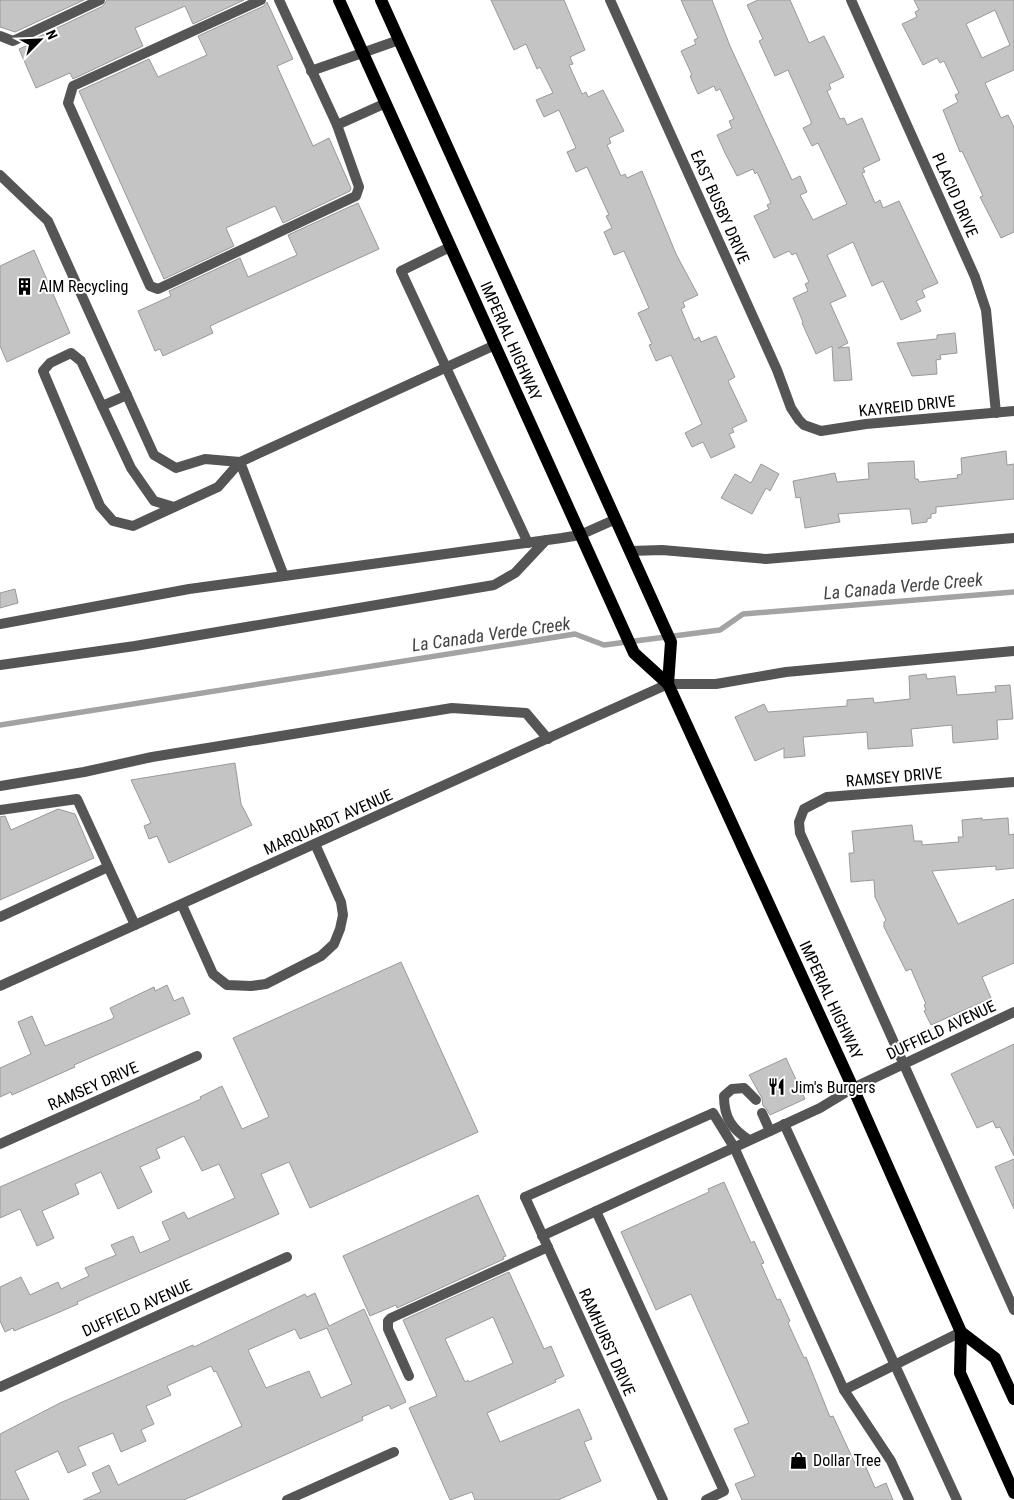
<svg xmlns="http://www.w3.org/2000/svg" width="1014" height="1500" font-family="'Roboto Condensed',sans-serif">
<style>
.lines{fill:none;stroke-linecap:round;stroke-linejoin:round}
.stream{stroke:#a3a3a3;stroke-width:5.5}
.building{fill:#c4c4c4;stroke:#999;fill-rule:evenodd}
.service{stroke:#555;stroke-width:10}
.minor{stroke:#555;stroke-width:10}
.tertiary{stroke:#555;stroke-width:10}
.primary{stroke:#000;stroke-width:12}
.labels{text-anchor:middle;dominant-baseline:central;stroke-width:4;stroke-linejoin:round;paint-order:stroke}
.street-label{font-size:16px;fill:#000;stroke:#fff}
.poi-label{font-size:16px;fill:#000;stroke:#fff;text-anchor:start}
.water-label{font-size:18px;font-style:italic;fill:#444;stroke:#fff}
</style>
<rect width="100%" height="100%" fill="#fff"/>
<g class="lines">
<path class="stream" d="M 0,725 L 575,634 L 604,645 L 720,630 L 743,614 L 1014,592"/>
</g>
<g class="building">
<path d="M 0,0 L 84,0 L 15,32 L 0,27 Z"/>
<path d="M 107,0 L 244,0 L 193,24 L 185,6 L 135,28 L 143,46 L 73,79 L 70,73 L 36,88 L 19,49 L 38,41 L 34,39 L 103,6 Z"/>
<path d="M 491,0 L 564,0 L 585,50 L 570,57 L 573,64 L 569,65 L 582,94 L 586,92 L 588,97 L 603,90 L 624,131 L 609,138 L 611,143 L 607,145 L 621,176 L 625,174 L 627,178 L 642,171 L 676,254 L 698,295 L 683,302 L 685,307 L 681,309 L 694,340 L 699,337 L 701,342 L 716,336 L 735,377 L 728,381 L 747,421 L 732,428 L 734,432 L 729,434 L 735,447 L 711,458 L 703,442 L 692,447 L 685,433 L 702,424 L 671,355 L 656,361 L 649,345 L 652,344 L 638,313 L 649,308 L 624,251 L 614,255 L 604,232 L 612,228 L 606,216 L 609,215 L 587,167 L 576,172 L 567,152 L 576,148 L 559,110 L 544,117 L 536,100 L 553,93 L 540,67 L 537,69 L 526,44 L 514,50 Z"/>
<path d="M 681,0 L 712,0 L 730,46 L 792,180 L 800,176 L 807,192 L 800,195 L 813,220 L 847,204 L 818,143 L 812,146 L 803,128 L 811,124 L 811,121 L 788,70 L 775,76 L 759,41 L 763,39 L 747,5 L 758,0 L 790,0 L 809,43 L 824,36 L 844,77 L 829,84 L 831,89 L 827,91 L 840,119 L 844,118 L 847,125 L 862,118 L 880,160 L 863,168 L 865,172 L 862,173 L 875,203 L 880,200 L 883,208 L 899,201 L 938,283 L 922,290 L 925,297 L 916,301 L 921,311 L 901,320 L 883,281 L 872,286 L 853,242 L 827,255 L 846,296 L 830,303 L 848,343 L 838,348 L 849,347 L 852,380 L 834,381 L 832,346 L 816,354 L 802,323 L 803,322 L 793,298 L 808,291 L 805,284 L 809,282 L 796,253 L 792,255 L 789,251 L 774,258 L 763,235 L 754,216 L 769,209 L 767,205 L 771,203 L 757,172 L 755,174 L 753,169 L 737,176 L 725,153 L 717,135 L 732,128 L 729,121 L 734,119 L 720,89 L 716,91 L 714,86 L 698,94 L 690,76 L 692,75 L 681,51 L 696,44 L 694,40 L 698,38 Z"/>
<path d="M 914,0 L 1014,0 L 1014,70 L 985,83 L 1001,118 L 1008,115 L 1014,127 L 1014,232 L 1001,238 L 980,197 L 983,196 L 962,151 L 960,152 L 943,110 L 958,102 L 955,95 L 959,93 L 944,61 L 940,63 L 937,58 L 923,65 L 902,24 L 917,17 L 915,12 L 919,10 ZM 995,10 L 1010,45 L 982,58 L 966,24 Z"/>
<path d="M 267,2 L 293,59 L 277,66 L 313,146 L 329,138 L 351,188 L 350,191 L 283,223 L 275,206 L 226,228 L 234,246 L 164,279 L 79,91 L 149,59 L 158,77 L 207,55 L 198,36 L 264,6 Z"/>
<path d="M 358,203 L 379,249 L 210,326 L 213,333 L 163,356 L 160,349 L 155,351 L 138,311 L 171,296 L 169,291 L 240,258 L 248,277 L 297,255 L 288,235 Z"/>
<path d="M 34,250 L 70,333 L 7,362 L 0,346 L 0,266 Z"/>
<path d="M 955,333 L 957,353 L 940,355 L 941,359 L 936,360 L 937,374 L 912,376 L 897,343 L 937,339 L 937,335 Z"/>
<path d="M 1006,451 L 1007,465 L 1014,464 L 1014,499 L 936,507 L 936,513 L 931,514 L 931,518 L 927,519 L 927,522 L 912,524 L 910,509 L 903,509 L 838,514 L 840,522 L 805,528 L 800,497 L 796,498 L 793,481 L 835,473 L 837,482 L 869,479 L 868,463 L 914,461 L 915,479 L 918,479 L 919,482 L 958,478 L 957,475 L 962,474 L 961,458 Z"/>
<path d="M 761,464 L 779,474 L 770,491 L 766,488 L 752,514 L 721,498 L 735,474 L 751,483 Z"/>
<path d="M 15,589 L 18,603 L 0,608 L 0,593 Z"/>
<path d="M 926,674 L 927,679 L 955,676 L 957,695 L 996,692 L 995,686 L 1010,685 L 1013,719 L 997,720 L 998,739 L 953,743 L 952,725 L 911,729 L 913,746 L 894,747 L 868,749 L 867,732 L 803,737 L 805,756 L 784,758 L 784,748 L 755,761 L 735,717 L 764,704 L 768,712 L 847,706 L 847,700 L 873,698 L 874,703 L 910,699 L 909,676 Z"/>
<path d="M 235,763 L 241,804 L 252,825 L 169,863 L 157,836 L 149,839 L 144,826 L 151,823 L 131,780 Z"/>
<path d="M 58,809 L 75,814 L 94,858 L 0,900 L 0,817 L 5,816 L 11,830 Z"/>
<path d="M 982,818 L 982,820 L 1008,818 L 1009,835 L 1014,834 L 1014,868 L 996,870 L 996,866 L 932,871 L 958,924 L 1014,899 L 1014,963 L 982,977 L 991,998 L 931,1025 L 924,1011 L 926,1010 L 924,1005 L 926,1004 L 911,969 L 906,971 L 884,927 L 884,922 L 886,920 L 875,897 L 874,880 L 851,882 L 849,853 L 854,853 L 852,831 L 912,825 L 914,841 L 922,841 L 922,845 L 959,842 L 958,837 L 963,837 L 962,820 Z"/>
<path d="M 401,962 L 478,1132 L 310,1208 L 289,1162 L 261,1174 L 279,1214 L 77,1302 L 78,1304 L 55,1314 L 14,1331 L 13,1328 L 5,1332 L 0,1321 L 0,1287 L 21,1277 L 30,1295 L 58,1282 L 61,1289 L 89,1276 L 85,1268 L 116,1255 L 111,1245 L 133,1236 L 140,1253 L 170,1240 L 162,1222 L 184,1212 L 188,1219 L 235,1198 L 219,1164 L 202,1171 L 184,1136 L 156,1149 L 160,1158 L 140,1167 L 152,1192 L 118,1209 L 101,1172 L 75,1184 L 79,1194 L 42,1211 L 54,1238 L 37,1246 L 20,1209 L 0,1218 L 0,1187 L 201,1099 L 200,1097 L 222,1086 L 242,1129 L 269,1117 L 233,1038 Z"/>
<path d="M 167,985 L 174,1001 L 183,997 L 190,1014 L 74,1065 L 75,1067 L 12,1095 L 11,1092 L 0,1097 L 0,1068 L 31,1054 L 18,1022 L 32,1016 L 45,1046 L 112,1019 L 114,1017 L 110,1008 L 154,987 L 155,991 Z"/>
<path d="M 1014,1044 L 1014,1156 L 1000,1127 L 996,1128 L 993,1121 L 977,1128 L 951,1074 Z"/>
<path d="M 786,1058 L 805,1099 L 770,1115 L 766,1108 L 763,1106 L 762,1098 L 749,1075 Z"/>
<path d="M 1014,1159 L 1014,1209 L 995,1167 Z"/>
<path d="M 724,1182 L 751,1243 L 754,1241 L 764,1263 L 761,1264 L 777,1300 L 780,1299 L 790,1321 L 788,1323 L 804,1358 L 806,1357 L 830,1417 L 833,1416 L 857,1468 L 865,1465 L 875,1488 L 886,1483 L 893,1500 L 742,1500 L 735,1484 L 755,1476 L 734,1429 L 749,1423 L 691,1294 L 656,1310 L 621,1232 L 709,1192 L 708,1189 Z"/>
<path d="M 478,1195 L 506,1256 L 503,1257 L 504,1259 L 397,1308 L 396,1305 L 370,1316 L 343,1256 Z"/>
<path d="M 509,1272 L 544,1349 L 551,1346 L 564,1376 L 555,1380 L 556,1382 L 487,1413 L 500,1442 L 579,1409 L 592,1439 L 584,1442 L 601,1481 L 558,1500 L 475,1500 L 472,1492 L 450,1500 L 409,1408 L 437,1396 L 403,1320 ZM 493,1317 L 513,1363 L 469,1382 L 468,1380 L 465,1382 L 445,1339 Z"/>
<path d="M 315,1293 L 329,1326 L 364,1309 L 406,1402 L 391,1409 L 389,1405 L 362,1417 L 363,1420 L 184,1500 L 83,1500 L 101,1492 L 92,1473 L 109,1465 L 118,1485 L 242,1426 L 216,1371 L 214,1372 L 211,1366 L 167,1386 L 171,1395 L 146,1406 L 154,1424 L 141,1430 L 146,1441 L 121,1452 L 113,1433 L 78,1447 L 86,1465 L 68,1473 L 58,1451 L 15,1471 L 29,1500 L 0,1500 L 0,1434 L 60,1403 L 193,1345 L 194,1347 L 305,1294 L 307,1297 ZM 327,1328 L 352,1384 L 321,1398 L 309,1371 L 266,1388 L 248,1350 L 295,1329 L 300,1339 Z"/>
</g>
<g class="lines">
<g class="service">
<path d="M 261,0 L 73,86 L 68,103 L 150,286 L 158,289 L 356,196 L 359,187 L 337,125 L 279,0"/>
<path d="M 0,36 L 13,41 L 100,0"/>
<path d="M 311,71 L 399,40"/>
<path d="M 337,125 L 386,103"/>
<path d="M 0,175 L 48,221 L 154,455 L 176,468 L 205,459 L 240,462"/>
<path d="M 450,247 L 401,271 L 528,543"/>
<path d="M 102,406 L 127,395"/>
<path d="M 174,507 L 154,501 L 131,468 L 81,361 L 71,353 L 50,363 L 43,371 L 100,506 L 113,521 L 133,526 L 218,487 L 240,462"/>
<path d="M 630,551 L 662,550 L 766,559 L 1014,538"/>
<path d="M 284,576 L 240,462 L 495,345"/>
<path d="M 0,624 L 189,589 L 562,538 L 580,535 L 616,519"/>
<path d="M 0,665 L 135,646 L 494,585 L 515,573 L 546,540"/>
<path d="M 668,684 L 716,684 L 786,672 L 1014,651"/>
<path d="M 0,786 L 84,772 L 152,757 L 452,708 L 526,713 L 548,739"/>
<path d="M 0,810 L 77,799 L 135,925"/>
<path d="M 182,905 L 213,974 L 227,985 L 251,986 L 266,984 L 321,956 L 334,944 L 340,929 L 343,915 L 341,902 L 315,844"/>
<path d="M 0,917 L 108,867"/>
<path d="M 762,1113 L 770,1131"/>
<path d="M 784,1124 L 957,1500"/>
<path d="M 749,1140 C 732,1129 724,1118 724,1096 L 732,1089 L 744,1088 L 756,1100"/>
<path d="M 525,1197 L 713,1113 L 734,1147 L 844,1390 L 891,1461 L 909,1500"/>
<path d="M 596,1211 L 724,1491 L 706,1500"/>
<path d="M 542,1236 L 820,1108 L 853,1088"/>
<path d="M 409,1376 L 388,1329 L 388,1321 L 391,1318 L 548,1247"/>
<path d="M 844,1390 L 961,1332"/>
</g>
<g class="minor">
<path d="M 610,0 L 777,370 L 791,408 L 799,420 L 804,425 L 821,431 L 866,424 L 1014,411"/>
<path d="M 851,0 L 975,277 L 986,310 L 996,413"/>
<path d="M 1014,782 L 827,797 L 804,809 L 799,822 L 800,833 L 1014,1310"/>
<path d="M 853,1088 L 1014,1012"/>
<path d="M 0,1144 L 197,1056"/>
<path d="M 525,1197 L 663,1500"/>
<path d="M 0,1387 L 287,1257"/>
<path d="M 287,1500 L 394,1452"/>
</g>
<path class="tertiary" d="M 0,986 L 668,684"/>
<g class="primary">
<path d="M 339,0 L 634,653 L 668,684 L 853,1088 L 961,1332 L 960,1373 L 1014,1493"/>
<path d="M 381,0 L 671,642 L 668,684"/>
<path d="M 961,1332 L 995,1358 L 1014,1399"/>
</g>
</g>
<defs>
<symbol id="building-bare" viewBox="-9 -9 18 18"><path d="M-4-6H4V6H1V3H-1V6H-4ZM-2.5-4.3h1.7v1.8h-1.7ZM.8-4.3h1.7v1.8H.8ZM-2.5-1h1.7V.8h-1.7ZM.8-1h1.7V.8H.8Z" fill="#000" stroke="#fff" stroke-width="2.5" paint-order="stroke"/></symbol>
<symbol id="restaurant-bare" viewBox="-9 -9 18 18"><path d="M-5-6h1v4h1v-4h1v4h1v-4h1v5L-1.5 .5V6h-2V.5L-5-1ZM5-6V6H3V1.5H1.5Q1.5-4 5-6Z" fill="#000" stroke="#fff" stroke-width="2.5" paint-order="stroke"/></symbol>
<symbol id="shop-bare" viewBox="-9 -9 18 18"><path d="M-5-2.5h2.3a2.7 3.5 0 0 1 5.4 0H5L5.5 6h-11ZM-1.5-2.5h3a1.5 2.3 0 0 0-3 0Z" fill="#000" stroke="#fff" stroke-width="2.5" paint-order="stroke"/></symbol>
</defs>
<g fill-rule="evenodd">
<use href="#building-bare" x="12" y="274" width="25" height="25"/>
<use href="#restaurant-bare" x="764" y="1074" width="25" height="25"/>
<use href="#shop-bare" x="786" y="1448" width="25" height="25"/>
</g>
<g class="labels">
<g class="street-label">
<text transform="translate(955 195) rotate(66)">PLACID DRIVE</text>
<text transform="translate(720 207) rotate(66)">EAST BUSBY DRIVE</text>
<text transform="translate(511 341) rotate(66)">IMPERIAL HIGHWAY</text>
<text transform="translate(907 406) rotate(-6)">KAYREID DRIVE</text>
<text transform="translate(894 777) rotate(-5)">RAMSEY DRIVE</text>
<text transform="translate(328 822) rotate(-24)">MARQUARDT AVENUE</text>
<text transform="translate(831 1000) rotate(65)">IMPERIAL HIGHWAY</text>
<text transform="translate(941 1030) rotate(-25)">DUFFIELD AVENUE</text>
<text transform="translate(93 1086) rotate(-24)">RAMSEY DRIVE</text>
<text transform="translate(137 1308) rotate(-24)">DUFFIELD AVENUE</text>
<text transform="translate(607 1342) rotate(66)">RAMHURST DRIVE</text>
</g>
<g class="poi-label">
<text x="39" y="286">AIM Recycling</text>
<text x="791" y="1087">Jim's Burgers</text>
<text x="813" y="1460">Dollar Tree</text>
</g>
<g class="water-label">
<text transform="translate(903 586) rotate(-5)">La Canada Verde Creek</text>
<text transform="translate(491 634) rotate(-8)">La Canada Verde Creek</text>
</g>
</g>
<g transform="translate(40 40) rotate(66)" stroke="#ffffff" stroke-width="4" paint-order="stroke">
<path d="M0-4L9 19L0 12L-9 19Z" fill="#000000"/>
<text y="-8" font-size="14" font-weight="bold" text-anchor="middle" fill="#000000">N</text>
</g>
</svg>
